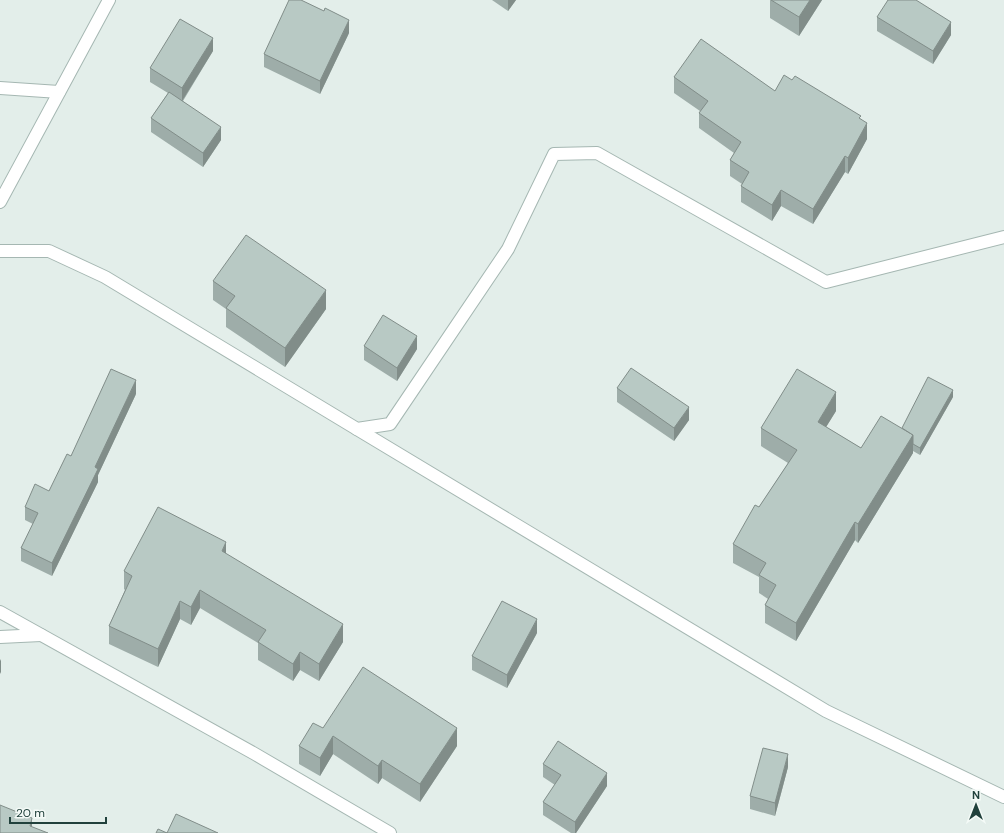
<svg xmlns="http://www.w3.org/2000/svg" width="1004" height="833" font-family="'DM Sans',sans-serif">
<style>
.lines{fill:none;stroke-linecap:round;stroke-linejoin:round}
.minor-casing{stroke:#a5b7b2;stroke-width:14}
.minor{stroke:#fff;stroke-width:12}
.wall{fill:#9eada9}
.shaded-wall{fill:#818d89}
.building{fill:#b8c9c4;stroke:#818d89}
</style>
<rect width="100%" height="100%" fill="#e3eeea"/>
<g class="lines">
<defs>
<g id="minor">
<path d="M 0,88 L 59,92"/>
<path d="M 0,202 L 109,0"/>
<path d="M 0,251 L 49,251 L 105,277 L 357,429 L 390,424 L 508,249 L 554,154 L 597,153 L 826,282 L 1004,237"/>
<path d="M 357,429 L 826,711 L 1004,797"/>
<path d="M 0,612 L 255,754 L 390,833"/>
<path d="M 0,637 L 41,635"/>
</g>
</defs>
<use href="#minor" class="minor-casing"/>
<use href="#minor" class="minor"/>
</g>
<g class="wall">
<path d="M 492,0 L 516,0 L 508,11 Z"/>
<path d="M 770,0 L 822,0 L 799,36 L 770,18 Z"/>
<path d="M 877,17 L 951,35 L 933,64 L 877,31 Z"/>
<path d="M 349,33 L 320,94 L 264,67 L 264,54 Z"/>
<path d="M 213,51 L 183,101 L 221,140 L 203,167 L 151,132 L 151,118 L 168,93 L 150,82 L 150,68 Z"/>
<path d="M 674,77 L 775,91 L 861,119 L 867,139 L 848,174 L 845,172 L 813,224 L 781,206 L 772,221 L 741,202 L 741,186 L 742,184 L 730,176 L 730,160 L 734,153 L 699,128 L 699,113 L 700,111 L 674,93 Z"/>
<path d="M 213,281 L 326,309 L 285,367 L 226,327 L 226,309 L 213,300 Z"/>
<path d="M 364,346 L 417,349 L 397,381 L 364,360 Z"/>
<path d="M 617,388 L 689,420 L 674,441 L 617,402 Z"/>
<path d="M 136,394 L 98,475 L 98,482 L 52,576 L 21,561 L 21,548 L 33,524 L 25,520 L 25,507 L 49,491 L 71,456 Z"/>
<path d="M 953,397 L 920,455 L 913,451 L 913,453 L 858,543 L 855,540 L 796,641 L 765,623 L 765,605 L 768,599 L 759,593 L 759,577 L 733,563 L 733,544 L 759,507 L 788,463 L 761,446 L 761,428 L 836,411 L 826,427 L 861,448 L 902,428 Z"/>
<path d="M 226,554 L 343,642 L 319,681 L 300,670 L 293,681 L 258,660 L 258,643 L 200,608 L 191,625 L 180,619 L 158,667 L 109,644 L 109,626 L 125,590 L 124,589 L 124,571 Z"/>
<path d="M 537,633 L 507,688 L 472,670 L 472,656 Z"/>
<path d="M 323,728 L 457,746 L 420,802 L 382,778 L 378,784 L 333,754 L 320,776 L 299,764 L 299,746 Z"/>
<path d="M 543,764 L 607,786 L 576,833 L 571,833 L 543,815 L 543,802 L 555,785 L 543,777 Z"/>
<path d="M 788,767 L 775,816 L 750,809 L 750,796 Z"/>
</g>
<g class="shaded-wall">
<path d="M 508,0 L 516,0 L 508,11 Z"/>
<path d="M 810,0 L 822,0 L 799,36 L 799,17 Z"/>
<path d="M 349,20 L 349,33 L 320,94 L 320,81 Z"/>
<path d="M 951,22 L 951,35 L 933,64 L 933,51 Z"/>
<path d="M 213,38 L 213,51 L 182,101 L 182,88 Z"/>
<path d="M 867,123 L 867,139 L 848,174 L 848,158 Z"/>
<path d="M 221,127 L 221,140 L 203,167 L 203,153 Z"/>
<path d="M 845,156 L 845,172 L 813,224 L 813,209 Z"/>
<path d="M 781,190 L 781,206 L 772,221 L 772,205 Z"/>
<path d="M 326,290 L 326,309 L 285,367 L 285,348 Z"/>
<path d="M 417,336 L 417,349 L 397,381 L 397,368 Z"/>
<path d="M 136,380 L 136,394 L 98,475 L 98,482 L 52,576 L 52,563 L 95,467 Z"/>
<path d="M 953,390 L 953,397 L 920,455 L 920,448 Z"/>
<path d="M 836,392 L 836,411 L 818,440 L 818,422 Z"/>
<path d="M 689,407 L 689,420 L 674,441 L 674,428 Z"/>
<path d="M 913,435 L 913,453 L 858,543 L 858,524 Z"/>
<path d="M 855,522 L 855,540 L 796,641 L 796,623 Z"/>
<path d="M 226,542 L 226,560 L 222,551 Z"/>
<path d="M 200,590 L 200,608 L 191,625 L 191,607 Z"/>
<path d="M 180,601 L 180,619 L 158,667 L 158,649 Z"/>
<path d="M 537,619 L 537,633 L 507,688 L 507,675 Z"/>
<path d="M 343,624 L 343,642 L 319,681 L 319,664 Z"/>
<path d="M 300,652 L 300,670 L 293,681 L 293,664 Z"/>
<path d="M 1,659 L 1,672 L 0,674 L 0,661 Z"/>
<path d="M 457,728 L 457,746 L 420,802 L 420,784 Z"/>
<path d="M 333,736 L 333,754 L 320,776 L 320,758 Z"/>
<path d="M 788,754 L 788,767 L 775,816 L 775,803 Z"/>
<path d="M 382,760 L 382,778 L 378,784 L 378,766 Z"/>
<path d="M 607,773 L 607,786 L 576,833 L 575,833 L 575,822 Z"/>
<path d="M 32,818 L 32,831 L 30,826 Z"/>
</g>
<g class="building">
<path d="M 289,0 L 301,0 L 324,11 L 325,8 L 349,20 L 320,81 L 264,54 Z"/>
<path d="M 771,0 L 810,0 L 799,17 Z"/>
<path d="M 888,0 L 916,0 L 951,22 L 933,51 L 877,17 Z"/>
<path d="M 180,19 L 213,38 L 182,88 L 150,68 Z"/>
<path d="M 701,39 L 775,91 L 784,75 L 792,80 L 795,76 L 861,116 L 859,118 L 867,123 L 848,158 L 845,156 L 813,209 L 781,190 L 772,205 L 741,186 L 749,172 L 730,160 L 741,142 L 699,113 L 708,101 L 674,77 Z"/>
<path d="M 169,92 L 221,127 L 203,153 L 151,118 Z"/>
<path d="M 246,235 L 326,290 L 285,348 L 226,308 L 235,296 L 213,281 Z"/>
<path d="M 383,315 L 417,336 L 397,368 L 364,346 Z"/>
<path d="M 631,368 L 689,407 L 674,428 L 617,388 Z"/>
<path d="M 111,369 L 136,380 L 95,467 L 98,469 L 52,563 L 21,548 L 38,513 L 25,507 L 35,484 L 49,491 L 67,454 L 71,456 Z"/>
<path d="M 797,369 L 836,392 L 818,422 L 861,448 L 881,416 L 913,435 L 858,524 L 855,522 L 796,623 L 765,605 L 776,585 L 759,575 L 766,563 L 733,544 L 755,505 L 759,507 L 797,450 L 761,428 Z"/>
<path d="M 928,377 L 953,390 L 920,448 L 913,444 L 913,435 L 902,428 Z"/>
<path d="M 158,507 L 226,542 L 222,551 L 343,624 L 319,664 L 300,652 L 293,664 L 258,642 L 266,630 L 200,590 L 191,607 L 180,601 L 158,649 L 109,626 L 132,576 L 124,571 Z"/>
<path d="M 502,601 L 537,619 L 507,675 L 472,656 Z"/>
<path d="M 363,667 L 457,728 L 420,784 L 382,760 L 378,766 L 333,736 L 320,758 L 299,746 L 313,723 L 323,728 Z"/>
<path d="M 558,741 L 607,773 L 575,822 L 543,802 L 561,775 L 543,764 Z"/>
<path d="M 763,748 L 788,754 L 775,803 L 750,796 Z"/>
<path d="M 0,805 L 32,818 L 30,826 L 48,833 L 0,833 Z"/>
<path d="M 176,814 L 218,833 L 167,833 Z"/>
<path d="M 158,829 L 167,833 L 156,833 Z"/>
</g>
<g transform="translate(976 805)" stroke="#f4faf7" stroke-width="3" paint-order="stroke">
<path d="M0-3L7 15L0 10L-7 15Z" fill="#21413c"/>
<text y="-6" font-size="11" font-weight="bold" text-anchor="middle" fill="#21413c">N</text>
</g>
<path d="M10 817v6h96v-6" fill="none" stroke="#21413c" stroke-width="2"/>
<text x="16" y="817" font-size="12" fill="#21413c" stroke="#f4faf7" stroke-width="3" paint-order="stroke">20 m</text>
</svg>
